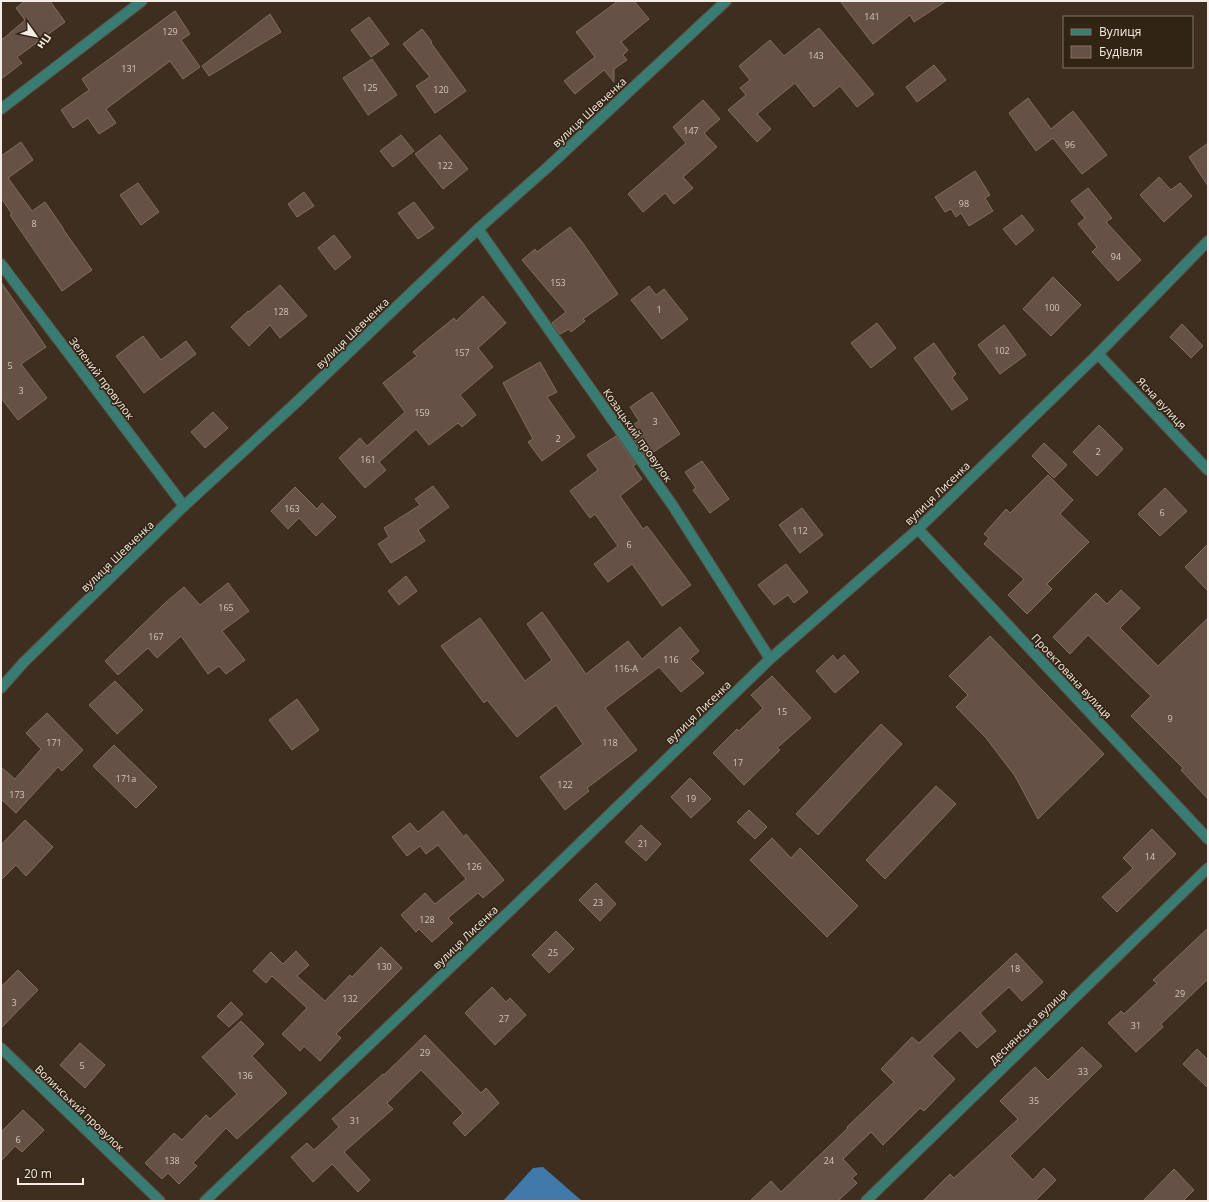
<svg xmlns="http://www.w3.org/2000/svg" width="1209" height="1202" font-family="'Open Sans',sans-serif">
<style>
.water{fill:#3f7aaa}
.building{fill:#655145;stroke:#826d60}
.lines{fill:none;stroke-linecap:round;stroke-linejoin:round}
.minor-casing{stroke:#5b4c3e;stroke-width:12}
.tertiary-casing{stroke:#5b4c3e;stroke-width:12}
.minor{stroke:#387c74;stroke-width:10}
.tertiary{stroke:#387c74;stroke-width:10}
.labels{text-anchor:middle;dominant-baseline:central;stroke-width:3;stroke-linejoin:round;paint-order:stroke}
.number-label{font-size:9px;fill:#d2c5bc}
.street-label{font-size:11px;fill:#f6ece3;stroke:#322415}
</style>
<rect width="100%" height="100%" fill="#3d2e1f"/>
<path class="water" d="M 543,1167 L 582,1201 L 503,1201 L 533,1168 Z"/>
<g class="building">
<path d="M 25,1 L 50,1 L 65,22 L 17,57 L 22,63 L 1,79 L 1,37 L 3,39 L 25,20 L 16,8 Z"/>
<path d="M 618,1 L 634,1 L 649,19 L 621,42 L 628,50 L 623,55 L 627,60 L 614,69 L 614,82 L 604,70 L 575,94 L 564,81 L 595,57 L 576,32 Z"/>
<path d="M 840,1 L 946,1 L 914,22 L 910,15 L 873,44 Z"/>
<path d="M 175,11 L 190,34 L 181,40 L 200,67 L 183,79 L 170,61 L 106,109 L 116,123 L 99,134 L 88,118 L 73,128 L 61,110 L 89,90 L 82,79 Z"/>
<path d="M 270,14 L 281,32 L 209,76 L 202,66 Z"/>
<path d="M 369,17 L 389,44 L 371,57 L 351,30 Z"/>
<path d="M 819,28 L 874,94 L 857,107 L 840,86 L 814,107 L 795,83 L 757,114 L 771,129 L 757,142 L 728,110 L 746,95 L 740,88 L 750,80 L 739,66 L 770,40 L 784,56 Z"/>
<path d="M 422,29 L 432,42 L 431,43 L 466,91 L 435,113 L 416,86 L 430,77 L 403,44 Z"/>
<path d="M 372,59 L 397,95 L 368,115 L 343,78 Z"/>
<path d="M 934,65 L 946,80 L 917,102 L 906,87 Z"/>
<path d="M 1028,98 L 1051,129 L 1073,111 L 1107,155 L 1082,174 L 1053,138 L 1036,151 L 1009,113 Z"/>
<path d="M 703,100 L 720,119 L 704,133 L 717,147 L 683,177 L 693,188 L 674,204 L 665,193 L 643,212 L 628,194 L 686,143 L 673,127 Z"/>
<path d="M 401,135 L 414,151 L 393,167 L 380,151 Z"/>
<path d="M 440,135 L 468,169 L 443,189 L 415,154 Z"/>
<path d="M 21,142 L 33,160 L 8,178 L 32,211 L 45,202 L 63,228 L 63,229 L 92,270 L 62,291 L 10,215 L 12,214 L 1,198 L 1,156 Z"/>
<path d="M 1208,143 L 1208,186 L 1189,157 Z"/>
<path d="M 975,171 L 990,195 L 985,198 L 993,211 L 969,226 L 961,213 L 956,217 L 951,209 L 945,212 L 935,197 Z"/>
<path d="M 1159,177 L 1171,190 L 1180,183 L 1192,196 L 1164,222 L 1140,195 Z"/>
<path d="M 138,183 L 159,212 L 141,225 L 120,195 Z"/>
<path d="M 1088,188 L 1112,218 L 1106,222 L 1141,260 L 1118,281 L 1092,252 L 1097,247 L 1078,224 L 1085,218 L 1071,201 Z"/>
<path d="M 304,192 L 314,206 L 297,217 L 288,204 Z"/>
<path d="M 414,202 L 434,228 L 418,239 L 398,213 Z"/>
<path d="M 1022,215 L 1034,230 L 1016,245 L 1003,229 Z"/>
<path d="M 570,227 L 582,242 L 618,294 L 583,319 L 585,321 L 571,332 L 569,329 L 560,334 L 552,323 L 566,312 L 522,260 L 535,249 L 537,252 Z"/>
<path d="M 334,235 L 351,257 L 335,270 L 318,248 Z"/>
<path d="M 1053,277 L 1081,305 L 1051,336 L 1023,309 Z"/>
<path d="M 1,282 L 46,347 L 21,364 L 47,398 L 18,420 L 1,398 Z"/>
<path d="M 280,285 L 307,316 L 280,338 L 270,325 L 249,346 L 231,327 L 248,311 L 249,312 Z"/>
<path d="M 649,286 L 656,295 L 664,289 L 688,319 L 662,339 L 631,300 Z"/>
<path d="M 483,296 L 506,323 L 478,348 L 493,367 L 460,395 L 476,415 L 462,427 L 458,423 L 429,445 L 416,429 L 379,462 L 386,470 L 365,488 L 339,458 L 360,438 L 367,446 L 405,412 L 383,383 L 417,356 L 413,352 L 427,340 L 454,318 L 456,321 Z"/>
<path d="M 877,323 L 896,348 L 871,368 L 851,343 Z"/>
<path d="M 1182,324 L 1203,346 L 1191,358 L 1170,337 Z"/>
<path d="M 1004,325 L 1026,355 L 1000,374 L 978,345 Z"/>
<path d="M 143,336 L 161,360 L 186,341 L 196,354 L 144,393 L 116,356 Z"/>
<path d="M 934,343 L 956,374 L 952,378 L 968,399 L 952,410 L 914,358 Z"/>
<path d="M 540,362 L 557,392 L 547,397 L 575,437 L 542,461 L 528,442 L 533,439 L 503,383 Z"/>
<path d="M 652,392 L 680,434 L 646,457 L 627,429 L 639,421 L 630,407 Z"/>
<path d="M 213,412 L 228,428 L 205,448 L 191,432 Z"/>
<path d="M 1099,425 L 1123,449 L 1097,476 L 1073,452 Z"/>
<path d="M 616,436 L 636,464 L 633,466 L 642,479 L 620,496 L 643,529 L 647,526 L 691,585 L 662,606 L 632,564 L 608,582 L 594,564 L 618,546 L 595,514 L 590,518 L 570,491 L 598,470 L 587,455 Z"/>
<path d="M 1044,443 L 1067,465 L 1054,478 L 1032,456 Z"/>
<path d="M 702,461 L 729,499 L 710,513 L 693,490 L 696,488 L 685,472 Z"/>
<path d="M 1048,475 L 1073,500 L 1060,514 L 1089,542 L 1047,584 L 1052,589 L 1027,614 L 1008,595 L 1024,579 L 984,544 L 989,538 L 984,534 L 1006,509 L 1010,513 Z"/>
<path d="M 433,486 L 449,507 L 418,530 L 425,541 L 391,563 L 378,544 L 389,537 L 384,528 L 420,505 L 415,499 Z"/>
<path d="M 295,487 L 317,509 L 322,503 L 336,517 L 316,536 L 299,518 L 288,529 L 271,511 Z"/>
<path d="M 1165,488 L 1187,511 L 1160,536 L 1138,514 Z"/>
<path d="M 802,508 L 823,535 L 800,553 L 779,525 Z"/>
<path d="M 1208,544 L 1208,591 L 1185,567 Z"/>
<path d="M 786,564 L 808,592 L 794,603 L 788,595 L 774,605 L 758,585 Z"/>
<path d="M 406,576 L 417,591 L 399,605 L 388,591 Z"/>
<path d="M 228,583 L 249,611 L 222,631 L 245,660 L 226,674 L 219,666 L 208,674 L 181,636 L 157,658 L 148,648 L 118,675 L 105,661 L 165,603 L 184,587 L 200,605 Z"/>
<path d="M 1121,590 L 1140,608 L 1120,628 L 1158,666 L 1208,618 L 1208,799 L 1181,770 L 1183,768 L 1131,716 L 1151,696 L 1088,635 L 1070,654 L 1053,637 L 1096,593 L 1107,604 Z"/>
<path d="M 542,612 L 586,674 L 628,641 L 642,659 L 680,627 L 699,651 L 690,659 L 704,673 L 681,692 L 659,667 L 605,708 L 637,750 L 587,788 L 589,791 L 565,810 L 540,777 L 583,744 L 556,705 L 517,737 L 487,700 L 484,703 L 441,646 L 480,618 L 525,681 L 552,660 L 527,624 Z"/>
<path d="M 990,636 L 1104,754 L 1038,819 L 1015,776 L 986,738 L 956,707 L 968,695 L 949,676 Z"/>
<path d="M 833,655 L 837,661 L 844,655 L 859,672 L 835,693 L 816,671 Z"/>
<path d="M 772,676 L 811,718 L 777,748 L 780,750 L 744,785 L 713,753 L 737,729 L 739,731 L 763,708 L 751,695 Z"/>
<path d="M 115,681 L 143,710 L 117,734 L 89,705 Z"/>
<path d="M 297,699 L 319,730 L 292,750 L 269,720 Z"/>
<path d="M 47,713 L 83,750 L 62,771 L 58,767 L 16,813 L 1,799 L 1,767 L 15,779 L 41,749 L 26,733 Z"/>
<path d="M 881,724 L 902,744 L 818,835 L 796,814 Z"/>
<path d="M 114,745 L 157,787 L 136,808 L 93,766 Z"/>
<path d="M 690,778 L 711,799 L 691,818 L 671,797 Z"/>
<path d="M 936,786 L 956,804 L 885,879 L 866,860 Z"/>
<path d="M 749,810 L 767,827 L 755,839 L 737,822 Z"/>
<path d="M 443,811 L 464,837 L 466,834 L 504,880 L 483,898 L 478,893 L 448,918 L 453,923 L 432,942 L 419,929 L 416,932 L 401,915 L 425,893 L 435,904 L 466,879 L 438,845 L 426,854 L 420,846 L 407,856 L 392,837 L 410,823 L 418,832 Z"/>
<path d="M 25,820 L 53,847 L 26,876 L 16,865 L 1,880 L 1,845 Z"/>
<path d="M 641,825 L 661,844 L 646,861 L 625,842 Z"/>
<path d="M 1152,829 L 1176,854 L 1117,912 L 1102,897 L 1133,868 L 1123,858 Z"/>
<path d="M 772,838 L 791,858 L 800,848 L 858,906 L 827,937 L 750,860 Z"/>
<path d="M 596,883 L 616,904 L 600,921 L 579,900 Z"/>
<path d="M 1208,928 L 1208,979 L 1161,1024 L 1163,1027 L 1136,1052 L 1108,1023 L 1121,1011 L 1124,1014 L 1157,983 L 1153,980 Z"/>
<path d="M 556,931 L 574,949 L 549,973 L 532,955 Z"/>
<path d="M 381,947 L 402,968 L 336,1034 L 341,1038 L 320,1061 L 304,1046 L 300,1051 L 282,1034 L 307,1008 L 272,976 L 266,983 L 253,971 L 271,952 L 283,964 L 296,951 L 309,965 L 297,976 L 325,1001 L 350,975 L 352,977 Z"/>
<path d="M 1016,953 L 1043,982 L 1022,1001 L 1009,987 L 980,1013 L 996,1031 L 977,1048 L 960,1030 L 932,1056 L 955,1079 L 924,1111 L 920,1108 L 883,1145 L 871,1132 L 843,1159 L 857,1174 L 852,1178 L 857,1183 L 838,1201 L 750,1201 L 771,1181 L 781,1192 L 848,1128 L 847,1127 L 894,1082 L 881,1069 L 912,1037 L 919,1043 Z"/>
<path d="M 18,970 L 38,990 L 1,1028 L 1,987 Z"/>
<path d="M 492,987 L 506,1002 L 510,998 L 526,1015 L 495,1045 L 465,1013 Z"/>
<path d="M 231,1002 L 243,1014 L 229,1027 L 217,1016 Z"/>
<path d="M 241,1021 L 264,1044 L 252,1056 L 287,1093 L 237,1139 L 226,1128 L 193,1163 L 197,1166 L 179,1184 L 168,1173 L 162,1179 L 145,1163 L 174,1133 L 182,1140 L 206,1115 L 210,1119 L 237,1094 L 202,1057 Z"/>
<path d="M 425,1035 L 481,1093 L 486,1088 L 499,1103 L 465,1136 L 453,1123 L 463,1113 L 421,1070 L 387,1103 L 393,1109 L 344,1152 L 370,1180 L 358,1192 L 332,1164 L 313,1182 L 291,1157 L 307,1143 L 314,1150 L 339,1127 L 332,1119 L 383,1074 L 384,1075 Z"/>
<path d="M 80,1043 L 105,1065 L 85,1088 L 60,1065 Z"/>
<path d="M 1082,1047 L 1102,1066 L 1010,1156 L 1033,1180 L 1044,1168 L 1056,1180 L 1035,1201 L 923,1201 L 950,1174 L 954,1178 L 1018,1119 L 1000,1101 L 1035,1067 L 1048,1080 Z"/>
<path d="M 1197,1049 L 1208,1060 L 1208,1088 L 1183,1064 Z"/>
<path d="M 23,1110 L 44,1130 L 22,1152 L 15,1146 L 1,1161 L 1,1132 Z"/>
<path d="M 1174,1169 L 1194,1190 L 1183,1201 L 1143,1201 Z"/>
</g>
<g class="lines">
<defs>
<g id="minor">
<path d="M 1,109 L 142,1"/>
<path d="M 478,229 L 673,506 L 770,659"/>
<path d="M 1,264 L 184,506"/>
<path d="M 1098,354 L 1208,470"/>
<path d="M 918,529 L 1208,839"/>
<path d="M 1,1048 L 160,1201"/>
<path d="M 205,1201 L 516,905 L 770,659 L 918,529 L 1098,354 L 1208,241"/>
<path d="M 866,1201 L 1208,868"/>
</g>
<path id="tertiary" d="M 1,688 L 24,662 L 184,506 L 300,399 L 478,229 L 549,166 L 726,1"/>
</defs>
<use href="#minor" class="minor-casing"/>
<use href="#tertiary" class="tertiary-casing"/>
<use href="#minor" class="minor"/>
<use href="#tertiary" class="tertiary"/>
</g>
<g class="labels">
<g class="number-label">
<text x="872" y="16">141</text>
<text x="170" y="31">129</text>
<text x="816" y="55">143</text>
<text x="129" y="68">131</text>
<text x="370" y="87">125</text>
<text x="441" y="89">120</text>
<text x="691" y="130">147</text>
<text x="1070" y="144">96</text>
<text x="445" y="165">122</text>
<text x="964" y="203">98</text>
<text x="34" y="223">8</text>
<text x="1116" y="256">94</text>
<text x="558" y="282">153</text>
<text x="1052" y="307">100</text>
<text x="659" y="309">1</text>
<text x="281" y="311">128</text>
<text x="1002" y="350">102</text>
<text x="462" y="352">157</text>
<text x="10" y="365">5</text>
<text x="21" y="390">3</text>
<text x="422" y="412">159</text>
<text x="655" y="421">3</text>
<text x="558" y="438">2</text>
<text x="1098" y="451">2</text>
<text x="368" y="459">161</text>
<text x="292" y="508">163</text>
<text x="1162" y="512">6</text>
<text x="800" y="530">112</text>
<text x="629" y="544">6</text>
<text x="226" y="607">165</text>
<text x="156" y="636">167</text>
<text x="671" y="659">116</text>
<text x="626" y="668">116-А</text>
<text x="782" y="711">15</text>
<text x="1170" y="718">9</text>
<text x="54" y="742">171</text>
<text x="610" y="742">118</text>
<text x="738" y="762">17</text>
<text x="126" y="778">171а</text>
<text x="565" y="784">122</text>
<text x="17" y="794">173</text>
<text x="691" y="798">19</text>
<text x="643" y="843">21</text>
<text x="1150" y="856">14</text>
<text x="474" y="866">126</text>
<text x="598" y="902">23</text>
<text x="427" y="919">128</text>
<text x="553" y="952">25</text>
<text x="384" y="966">130</text>
<text x="1015" y="968">18</text>
<text x="1180" y="993">29</text>
<text x="350" y="998">132</text>
<text x="14" y="1002">3</text>
<text x="504" y="1018">27</text>
<text x="1136" y="1025">31</text>
<text x="425" y="1052">29</text>
<text x="82" y="1065">5</text>
<text x="1083" y="1071">33</text>
<text x="245" y="1075">136</text>
<text x="1034" y="1100">35</text>
<text x="355" y="1120">31</text>
<text x="18" y="1139">6</text>
<text x="172" y="1160">138</text>
<text x="829" y="1160">24</text>
</g>
<g class="street-label">
<text transform="translate(589 112) rotate(-43)">вулиця Шевченка</text>
<text transform="translate(352 333) rotate(-44)">вулиця Шевченка</text>
<text transform="translate(102 378) rotate(53)">Зелений провулок</text>
<text transform="translate(1162 403) rotate(47)">Ясна вулиця</text>
<text transform="translate(638 435) rotate(55)">Козацький провулок</text>
<text transform="translate(937 493) rotate(-44)">вулиця Лисенка</text>
<text transform="translate(117 556) rotate(-44)">вулиця Шевченка</text>
<text transform="translate(1072 676) rotate(47)">Проектована вулиця</text>
<text transform="translate(698 712) rotate(-44)">вулиця Лисенка</text>
<text transform="translate(465 937) rotate(-44)">вулиця Лисенка</text>
<text transform="translate(1028 1026) rotate(-44)">Деснянська вулиця</text>
<text transform="translate(80 1108) rotate(44)">Волинський провулок</text>
</g>
</g>
<rect width="1209" height="1202" fill="none" stroke="#f6ece3" stroke-width="4"/>
<rect x="1063" y="16" width="130" height="52" fill="#322415" stroke="#807467"/>
<rect x="1071" y="29" width="20" height="6" fill="#387c74" stroke="#807467"/>
<text x="1099" y="36" font-size="12" fill="#f6ece3">Вулиця</text>
<rect x="1071" y="46" width="20" height="12" fill="#655145" stroke="#807467"/>
<text x="1099" y="56" font-size="12" fill="#f6ece3">Будівля</text>
<g transform="translate(36 36) rotate(123)" stroke="#322415" stroke-width="3" paint-order="stroke">
<path d="M0-3L7 15L0 10L-7 15Z" fill="#f6ece3"/>
<text y="-6" font-size="11" font-weight="bold" text-anchor="middle" fill="#f6ece3">Пн</text>
</g>
<path d="M18 1178v6h65v-6" fill="none" stroke="#f6ece3" stroke-width="2"/>
<text x="24" y="1178" font-size="12" fill="#f6ece3" stroke="#322415" stroke-width="3" paint-order="stroke">20 m</text>
</svg>
